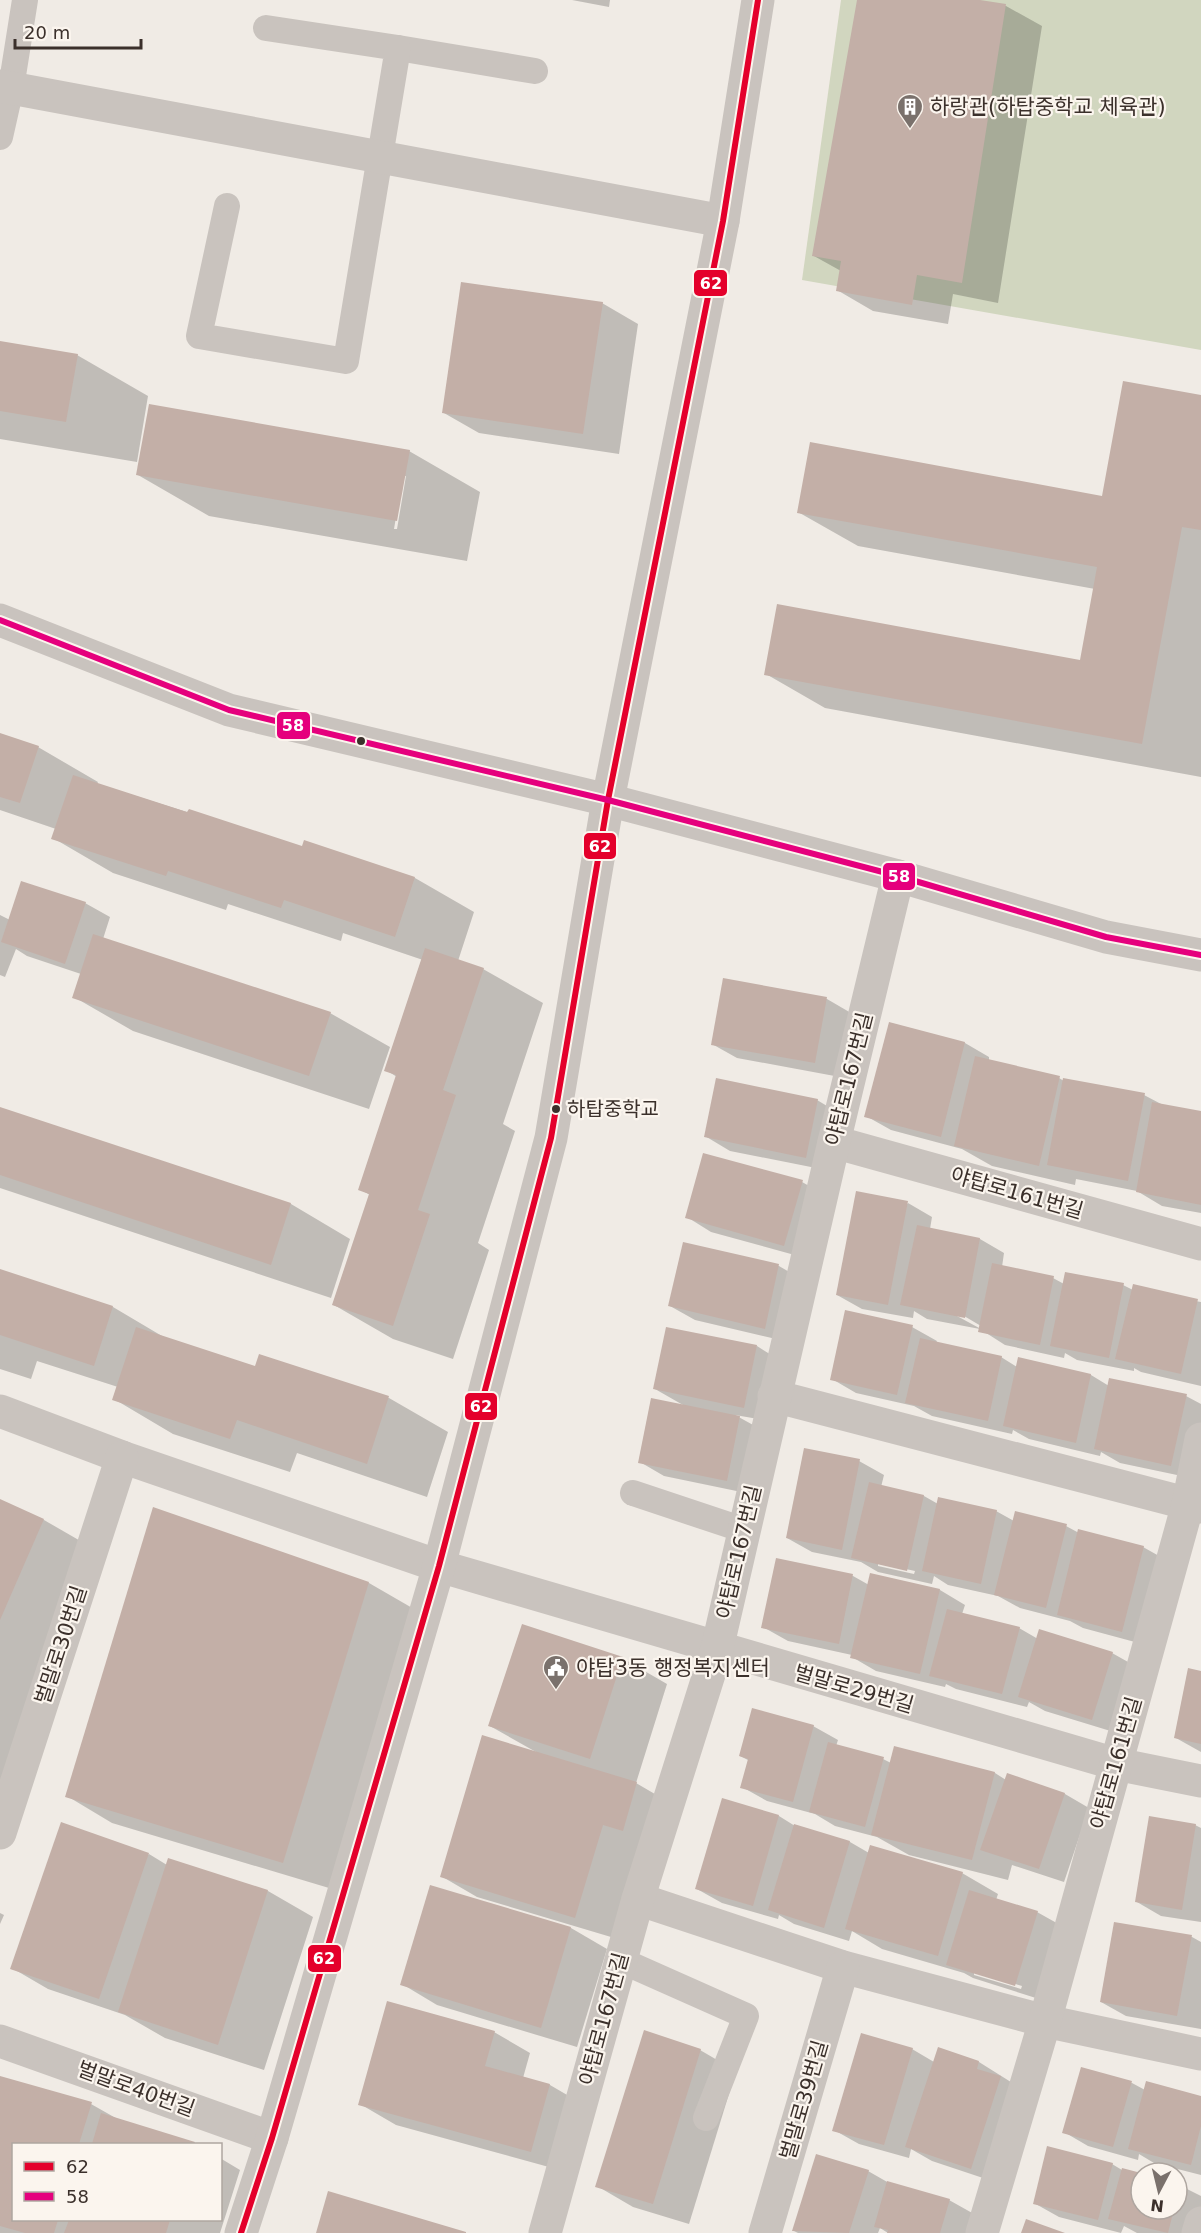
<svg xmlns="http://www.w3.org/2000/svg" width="1201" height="2233" font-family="'DejaVu Sans','Noto Sans KR',sans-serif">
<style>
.green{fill:#d1d6bf}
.shadow{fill:#0003;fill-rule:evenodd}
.building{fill:#c3afa7}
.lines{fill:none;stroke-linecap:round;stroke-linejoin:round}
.service{stroke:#c9c3be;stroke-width:26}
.minor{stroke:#c9c3be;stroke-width:33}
.tertiary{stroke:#c9c3be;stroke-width:33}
.bus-1-casing{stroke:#fbf5ee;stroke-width:10}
.bus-2-casing{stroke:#fbf5ee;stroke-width:10}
.bus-1{stroke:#e4002b;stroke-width:6}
.bus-2{stroke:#e5007d;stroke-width:6}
.bus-dot{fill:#3b302b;stroke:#fbf5ee;stroke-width:2}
.labels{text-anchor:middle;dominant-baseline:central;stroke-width:4.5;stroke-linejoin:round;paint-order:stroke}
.bus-label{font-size:20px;fill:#3b302b;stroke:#fbf5ee;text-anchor:start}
.poi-label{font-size:21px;fill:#3b302b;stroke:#fbf5ee;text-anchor:start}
.street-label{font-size:21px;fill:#3b302b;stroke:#fbf5ee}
.line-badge{stroke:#fbf5ee;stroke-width:2}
.badge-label{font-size:16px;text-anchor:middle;font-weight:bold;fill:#fff}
</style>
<rect width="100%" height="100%" fill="#f0ebe5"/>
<path class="green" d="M 841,0 L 1201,0 L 1201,350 L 802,280 Z"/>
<g class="shadow">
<path d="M 572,0 L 610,0 L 609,7 Z"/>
<path d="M 858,0 L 971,0 L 1006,6 L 1042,26 L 998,303 L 953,294 L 948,324 L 873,311 L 837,290 L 841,271 L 814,256 Z"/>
<path d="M 602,303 L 638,324 L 619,454 L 479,433 L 444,413 Z"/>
<path d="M 0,343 L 77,355 L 148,396 L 137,462 L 0,439 Z"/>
<path d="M 1201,396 L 1201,777 L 825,708 L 766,674 L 1082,662 L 1095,589 L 858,546 L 798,512 L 1103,498 Z"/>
<path d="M 409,451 L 480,492 L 467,561 L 209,516 L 138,475 ZM 403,476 L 406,476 L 397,529 L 394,529 Z"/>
<path d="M 0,734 L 38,747 L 98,782 L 97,784 L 303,848 L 305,842 L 415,878 L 474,912 L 458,961 L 483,969 L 543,1003 L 503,1124 L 515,1131 L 478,1243 L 489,1250 L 453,1359 L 393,1339 L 334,1305 L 370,1195 L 360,1189 L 397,1077 L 386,1070 L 423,960 L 343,933 L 341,941 L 228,904 L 226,910 L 113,873 L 53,838 L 56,829 L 0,810 Z"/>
<path d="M 85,903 L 110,917 L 103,939 L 330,1013 L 390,1047 L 369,1109 L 133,1031 L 74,997 L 81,974 L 27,956 L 16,949 L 5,977 L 0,975 L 0,915 L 10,920 Z"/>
<path d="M 724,980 L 827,999 L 851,1013 L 840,1077 L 737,1058 L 712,1044 Z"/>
<path d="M 890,1023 L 965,1043 L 989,1057 L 989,1061 L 1059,1078 L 1064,1081 L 1144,1095 L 1163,1105 L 1201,1113 L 1201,1213 L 1162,1206 L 1137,1191 L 1076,1179 L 1075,1185 L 992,1166 L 962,1149 L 891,1130 L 866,1116 Z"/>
<path d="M 817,1100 L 842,1115 L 831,1171 L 730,1151 L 705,1136 Z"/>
<path d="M 0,1109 L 291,1204 L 350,1239 L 331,1298 L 0,1188 Z"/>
<path d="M 802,1182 L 827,1196 L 809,1259 L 711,1232 L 687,1217 Z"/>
<path d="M 908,1203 L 932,1217 L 930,1229 L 980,1239 L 1004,1253 L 1002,1267 L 1053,1278 L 1064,1284 L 1123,1285 L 1133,1290 L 1201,1302 L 1201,1386 L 1141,1372 L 1134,1368 L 1134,1371 L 1077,1360 L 1065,1353 L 1064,1358 L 1005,1345 L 980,1329 L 927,1319 L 914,1311 L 913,1318 L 862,1309 L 837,1295 ZM 959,1313 L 981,1326 L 981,1329 L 957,1316 Z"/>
<path d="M 684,1244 L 779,1266 L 803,1280 L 789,1342 L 695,1320 L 670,1306 Z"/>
<path d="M 0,1270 L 113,1307 L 167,1339 L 256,1368 L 260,1355 L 389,1398 L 448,1432 L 427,1497 L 297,1453 L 290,1472 L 173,1434 L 114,1399 L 118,1387 L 37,1361 L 31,1379 L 0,1369 Z"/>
<path d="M 912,1327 L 937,1341 L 936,1343 L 1001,1357 L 1017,1367 L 1019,1359 L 1091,1375 L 1109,1386 L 1186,1396 L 1201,1404 L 1201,1455 L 1196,1479 L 1120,1463 L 1101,1452 L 1100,1456 L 1029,1439 L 1013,1430 L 1012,1434 L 932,1416 L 914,1406 L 856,1393 L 832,1379 Z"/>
<path d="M 757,1346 L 781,1361 L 769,1421 L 735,1415 L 764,1431 L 751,1494 L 664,1476 L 640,1462 L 683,1405 L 655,1389 Z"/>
<path d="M 859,1461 L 884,1475 L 881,1487 L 924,1496 L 938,1504 L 996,1511 L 1014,1521 L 1066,1526 L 1079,1533 L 1143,1547 L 1168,1561 L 1146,1645 L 1083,1628 L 1070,1621 L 1020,1608 L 998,1596 L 948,1585 L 934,1576 L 932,1584 L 878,1572 L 861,1562 L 812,1552 L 787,1538 ZM 878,1563 L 915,1571 L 914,1574 L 878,1566 Z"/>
<path d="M 0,1501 L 44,1520 L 103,1554 L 0,1820 Z"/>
<path d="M 154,1509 L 369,1583 L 414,1609 L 329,1888 L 112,1823 L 67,1796 Z"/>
<path d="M 777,1559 L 853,1576 L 869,1585 L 871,1574 L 940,1590 L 965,1605 L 962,1614 L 1019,1628 L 1038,1639 L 1112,1653 L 1137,1667 L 1117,1733 L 1045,1711 L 1029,1702 L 1027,1707 L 956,1689 L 946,1684 L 945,1687 L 876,1671 L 852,1657 L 852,1655 L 788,1641 L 763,1627 Z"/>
<path d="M 622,1658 L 667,1684 L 636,1783 L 672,1804 L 611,1937 L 477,1897 L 441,1876 L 536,1752 L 490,1726 Z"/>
<path d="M 1201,1672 L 1201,1752 L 1176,1738 Z"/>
<path d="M 813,1726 L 838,1740 L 836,1746 L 883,1759 L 891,1763 L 995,1773 L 1006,1780 L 1008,1775 L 1065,1794 L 1089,1808 L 1064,1882 L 1012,1865 L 1008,1880 L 909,1855 L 877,1837 L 835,1826 L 815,1814 L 767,1801 L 742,1787 L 750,1761 L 740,1756 Z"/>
<path d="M 723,1800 L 779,1816 L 795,1826 L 850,1842 L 869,1853 L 962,1873 L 998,1894 L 996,1900 L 1037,1912 L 1062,1926 L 1039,1999 L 973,1978 L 964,1973 L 882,1949 L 852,1931 L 849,1941 L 794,1924 L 779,1915 L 778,1919 L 722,1903 L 697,1889 ZM 974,1972 L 1022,1986 L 1021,1989 L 974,1975 Z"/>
<path d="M 1195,1825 L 1201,1828 L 1201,1922 L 1161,1916 L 1137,1902 Z"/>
<path d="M 149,1854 L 167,1865 L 169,1860 L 268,1891 L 313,1917 L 264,2070 L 165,2038 L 125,2015 L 48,1989 L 12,1968 Z"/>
<path d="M 431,1887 L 571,1928 L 607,1949 L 577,2047 L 437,2005 L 402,1984 Z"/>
<path d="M 0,1913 L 4,1915 L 0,1924 Z"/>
<path d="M 1115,1923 L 1192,1937 L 1201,1942 L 1201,2029 L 1126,2016 L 1101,2002 Z"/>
<path d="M 494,2032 L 530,2053 L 523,2078 L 550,2085 L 586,2106 L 567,2172 L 396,2125 L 360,2104 Z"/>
<path d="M 912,2049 L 934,2062 L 939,2049 L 979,2062 L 1025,2091 L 995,2182 L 932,2161 L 911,2149 L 909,2158 L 859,2144 L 834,2130 Z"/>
<path d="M 700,2050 L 736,2071 L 689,2224 L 633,2207 L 597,2186 Z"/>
<path d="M 1082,2068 L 1132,2083 L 1145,2090 L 1201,2098 L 1201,2175 L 1154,2163 L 1139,2154 L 1138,2160 L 1088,2146 L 1064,2132 Z"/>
<path d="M 0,2077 L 91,2104 L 121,2121 L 196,2144 L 14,2144 L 14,2220 L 220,2220 L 220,2158 L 240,2170 L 220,2233 L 0,2233 Z"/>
<path d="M 1112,2164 L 1122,2170 L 1141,2175 L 1141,2209 L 1177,2209 L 1177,2184 L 1201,2196 L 1201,2214 L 1196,2233 L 1137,2233 L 1124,2226 L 1121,2233 L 1059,2217 L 1034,2203 Z"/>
<path d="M 868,2171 L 889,2183 L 949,2200 L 974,2214 L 968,2233 L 888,2233 L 880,2228 L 878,2233 L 798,2233 L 794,2231 Z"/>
</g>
<g class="building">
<path d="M 857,0 L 980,0 L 1006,4 L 962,283 L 917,275 L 912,305 L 836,291 L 841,261 L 812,256 Z"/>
<path d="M 461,282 L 603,302 L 583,434 L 442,413 Z"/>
<path d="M 0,341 L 78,354 L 66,422 L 0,411 Z"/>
<path d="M 1123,381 L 1201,395 L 1201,530 L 1182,527 L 1142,744 L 764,675 L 777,604 L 1080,660 L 1097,567 L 797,513 L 810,442 L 1102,496 Z"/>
<path d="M 149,404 L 410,450 L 397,521 L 136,475 Z"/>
<path d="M 0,733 L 39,746 L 20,803 L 0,797 Z"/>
<path d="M 73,775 L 187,812 L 189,809 L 302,846 L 304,840 L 415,877 L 395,937 L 284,900 L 281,908 L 168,871 L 166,876 L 51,839 Z"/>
<path d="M 21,881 L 86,902 L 65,964 L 1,942 Z"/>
<path d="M 93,934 L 331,1012 L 309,1076 L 72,998 Z"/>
<path d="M 425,948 L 484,968 L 443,1090 L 456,1095 L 418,1210 L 430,1214 L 393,1326 L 332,1305 L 369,1194 L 358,1190 L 396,1075 L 384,1071 Z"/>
<path d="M 723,978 L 827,997 L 815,1063 L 711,1045 Z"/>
<path d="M 889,1022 L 965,1042 L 941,1137 L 864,1117 Z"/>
<path d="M 975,1056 L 1060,1076 L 1039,1166 L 954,1146 Z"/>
<path d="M 716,1078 L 818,1099 L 806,1158 L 704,1137 Z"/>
<path d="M 1063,1078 L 1145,1093 L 1128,1181 L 1047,1165 Z"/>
<path d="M 1152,1102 L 1201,1111 L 1201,1205 L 1136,1192 Z"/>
<path d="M 0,1107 L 291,1203 L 271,1265 L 0,1175 Z"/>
<path d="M 703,1153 L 803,1180 L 784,1246 L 685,1218 Z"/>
<path d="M 856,1191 L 908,1201 L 888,1305 L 836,1295 Z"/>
<path d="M 917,1225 L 980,1238 L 965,1318 L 900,1305 Z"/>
<path d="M 683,1242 L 779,1264 L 765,1329 L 668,1306 Z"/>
<path d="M 992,1263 L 1054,1276 L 1040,1345 L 978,1332 Z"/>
<path d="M 0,1269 L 113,1306 L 94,1366 L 0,1335 Z"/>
<path d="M 1065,1272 L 1124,1283 L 1109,1358 L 1050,1346 Z"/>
<path d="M 1133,1284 L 1198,1299 L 1181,1374 L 1115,1359 Z"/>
<path d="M 845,1310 L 913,1325 L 897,1395 L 830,1380 Z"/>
<path d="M 136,1327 L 255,1366 L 259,1354 L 389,1396 L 367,1464 L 237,1420 L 230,1439 L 112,1400 Z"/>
<path d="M 666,1327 L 757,1345 L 744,1408 L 653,1389 Z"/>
<path d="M 920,1338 L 1002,1356 L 988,1421 L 905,1403 Z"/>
<path d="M 1018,1357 L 1091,1374 L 1076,1443 L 1003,1426 Z"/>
<path d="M 1109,1378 L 1187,1394 L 1171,1466 L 1094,1449 Z"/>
<path d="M 651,1398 L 740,1416 L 727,1481 L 638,1463 Z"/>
<path d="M 804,1448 L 860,1459 L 842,1550 L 786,1538 Z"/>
<path d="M 869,1482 L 924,1495 L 907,1571 L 851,1558 Z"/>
<path d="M 938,1497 L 997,1510 L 981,1584 L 922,1571 Z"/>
<path d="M 0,1499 L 44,1519 L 0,1620 Z"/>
<path d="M 153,1507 L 369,1582 L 283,1863 L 65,1797 Z"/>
<path d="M 1015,1511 L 1067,1524 L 1046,1608 L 994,1595 Z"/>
<path d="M 1078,1529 L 1144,1546 L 1122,1632 L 1057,1615 Z"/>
<path d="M 776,1558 L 853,1574 L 839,1644 L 761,1628 Z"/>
<path d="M 870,1573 L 940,1589 L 920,1674 L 850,1658 Z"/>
<path d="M 947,1609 L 1020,1627 L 1002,1694 L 929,1676 Z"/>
<path d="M 522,1624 L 623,1657 L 590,1759 L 488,1726 Z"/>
<path d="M 1039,1629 L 1113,1652 L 1092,1720 L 1018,1697 Z"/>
<path d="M 1188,1668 L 1201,1671 L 1201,1744 L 1174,1738 Z"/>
<path d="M 752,1708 L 814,1725 L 793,1802 L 740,1788 L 748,1759 L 739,1756 Z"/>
<path d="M 482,1735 L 637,1782 L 623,1831 L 603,1825 L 575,1918 L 440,1877 Z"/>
<path d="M 828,1742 L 884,1757 L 865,1827 L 809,1812 Z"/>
<path d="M 894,1746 L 995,1772 L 972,1860 L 871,1835 Z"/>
<path d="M 1007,1773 L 1065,1793 L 1039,1869 L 980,1850 Z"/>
<path d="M 722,1798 L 779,1815 L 753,1906 L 695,1889 Z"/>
<path d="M 1149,1816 L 1196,1824 L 1182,1910 L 1135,1902 Z"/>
<path d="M 61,1822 L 149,1853 L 99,1999 L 10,1969 Z"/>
<path d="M 794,1824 L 850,1841 L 824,1928 L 768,1910 Z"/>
<path d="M 870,1845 L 963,1872 L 938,1956 L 845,1929 Z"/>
<path d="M 168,1858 L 268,1890 L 218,2045 L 118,2012 Z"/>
<path d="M 430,1885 L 571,1927 L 541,2028 L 400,1985 Z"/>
<path d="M 969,1890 L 1038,1911 L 1015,1986 L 946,1965 Z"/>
<path d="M 1114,1922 L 1192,1935 L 1177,2016 L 1100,2002 Z"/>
<path d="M 387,2001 L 495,2031 L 485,2066 L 550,2084 L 531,2152 L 358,2105 Z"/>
<path d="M 644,2030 L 701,2049 L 653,2204 L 595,2187 Z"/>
<path d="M 861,2033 L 913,2048 L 884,2145 L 832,2131 Z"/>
<path d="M 938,2047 L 979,2061 L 977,2069 L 1001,2076 L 971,2169 L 905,2147 Z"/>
<path d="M 1081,2067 L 1132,2081 L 1113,2147 L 1062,2133 Z"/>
<path d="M 0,2076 L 92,2102 L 79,2144 L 14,2144 L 14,2220 L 58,2220 L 54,2233 L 25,2233 L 0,2226 Z"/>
<path d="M 1146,2081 L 1201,2096 L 1201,2126 L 1191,2165 L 1128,2149 Z"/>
<path d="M 101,2113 L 195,2142 L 194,2144 L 92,2144 Z"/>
<path d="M 1047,2146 L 1113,2163 L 1098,2220 L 1033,2204 Z"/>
<path d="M 816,2154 L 869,2170 L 849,2233 L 792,2231 Z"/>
<path d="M 1122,2168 L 1141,2173 L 1141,2209 L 1174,2209 L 1168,2233 L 1108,2219 Z"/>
<path d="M 887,2181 L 950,2199 L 940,2233 L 887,2233 L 888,2230 L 874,2227 Z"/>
<path d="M 328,2191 L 466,2232 L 466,2233 L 316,2233 Z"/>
<path d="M 1026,2219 L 1065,2233 L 1021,2233 Z"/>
<path d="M 69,2220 L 170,2220 L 166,2233 L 64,2233 Z"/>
</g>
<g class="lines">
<g class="service">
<path d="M 398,48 L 535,71"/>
<path d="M 0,137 L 11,88 L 25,0"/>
<path d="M 227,206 L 199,336 L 346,361 L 398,48 L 266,28"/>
<path d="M 633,1493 L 744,1530"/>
<path d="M 620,1960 L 746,2016 L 706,2118"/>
</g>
<g class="minor">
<path d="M 0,86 L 723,221"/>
<path d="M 834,1142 L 1201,1244"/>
<path d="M 774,1396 L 1201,1507"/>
<path d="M 0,1411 L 122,1457 L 439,1566 L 1116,1764 L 1201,1781"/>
<path d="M 0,1833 L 122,1457"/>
<path d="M 638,1899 L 843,1967 L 1045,2021 L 1201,2054"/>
<path d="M 0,2041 L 272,2138"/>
<path d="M 241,2233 L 272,2138 L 439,1566 L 551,1138 L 608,800 L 723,221 L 758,0"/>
<path d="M 545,2233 L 638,1899 L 717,1649 L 834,1142 L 898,876"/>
<path d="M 765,2233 L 843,1967"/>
<path d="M 982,2233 L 1045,2021 L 1188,1504 L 1201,1439"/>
<path d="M 1198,2233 L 1201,2223"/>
</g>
<path class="tertiary" d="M 0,620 L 229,710 L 608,800 L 898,876 L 1106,937 L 1201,955"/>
<defs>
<path id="bus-1" d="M 241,2233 L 272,2138 L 439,1566 L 551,1138 L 608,800 L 723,221 L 758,0"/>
<path id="bus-2" d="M 0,620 L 229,710 L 608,800 L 898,876 L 1106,937 L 1201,955"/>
</defs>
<use href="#bus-1" class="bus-1-casing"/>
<use href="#bus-2" class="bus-2-casing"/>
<use href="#bus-1" class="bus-1"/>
<use href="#bus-2" class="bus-2"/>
</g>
<defs>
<symbol id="building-pin" viewBox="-11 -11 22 30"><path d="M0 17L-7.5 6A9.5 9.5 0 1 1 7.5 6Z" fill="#7a716c" stroke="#fbf5ee"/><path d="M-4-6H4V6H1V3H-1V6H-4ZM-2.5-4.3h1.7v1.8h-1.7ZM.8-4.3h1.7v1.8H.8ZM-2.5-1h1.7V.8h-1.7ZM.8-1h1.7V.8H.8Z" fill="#fff"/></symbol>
<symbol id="civic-pin" viewBox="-11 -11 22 30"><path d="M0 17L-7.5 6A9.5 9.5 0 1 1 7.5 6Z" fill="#7a716c" stroke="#fbf5ee"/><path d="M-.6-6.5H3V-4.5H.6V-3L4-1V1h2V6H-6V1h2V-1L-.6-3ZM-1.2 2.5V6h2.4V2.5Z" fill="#fff"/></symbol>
</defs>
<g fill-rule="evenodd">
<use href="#building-pin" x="895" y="92" width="30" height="40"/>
<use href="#civic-pin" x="541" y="1653" width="30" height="40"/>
</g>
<g class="bus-dot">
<circle cx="361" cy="741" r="5"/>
<circle cx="556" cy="1109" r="5"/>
</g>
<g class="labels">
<g class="bus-label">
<text x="567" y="1109">하탑중학교</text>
</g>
<g class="poi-label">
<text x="930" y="107">하랑관(하탑중학교 체육관)</text>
<text x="576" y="1668">야탑3동 행정복지센터</text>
</g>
<g class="street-label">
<text transform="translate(849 1079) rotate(-76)">야탑로167번길</text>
<text transform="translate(1017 1193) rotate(16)">야탑로161번길</text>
<text transform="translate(739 1552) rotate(-77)">야탑로167번길</text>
<text transform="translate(61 1645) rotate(-72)">벌말로30번길</text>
<text transform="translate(854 1689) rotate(16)">벌말로29번길</text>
<text transform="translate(1116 1763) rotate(-74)">야탑로161번길</text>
<text transform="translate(604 2019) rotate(-75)">야탑로167번길</text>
<text transform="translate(136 2089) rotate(20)">벌말로40번길</text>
<text transform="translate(804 2100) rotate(-74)">벌말로39번길</text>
</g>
</g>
<g class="line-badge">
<rect x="693" y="269" width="35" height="28" rx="6" fill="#e4002b"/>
<rect x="276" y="711" width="35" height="29" rx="6" fill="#e5007d"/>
<rect x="583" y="832" width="34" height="28" rx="6" fill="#e4002b"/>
<rect x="882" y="862" width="34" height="29" rx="6" fill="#e5007d"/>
<rect x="464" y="1392" width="34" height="29" rx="6" fill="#e4002b"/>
<rect x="307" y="1944" width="35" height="29" rx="6" fill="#e4002b"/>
</g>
<g class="badge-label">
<text x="711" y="289">62</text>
<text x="293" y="731">58</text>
<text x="600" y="852">62</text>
<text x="899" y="882">58</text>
<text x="481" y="1412">62</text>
<text x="324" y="1964">62</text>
</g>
<rect x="12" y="2143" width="210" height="78" fill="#fbf5ee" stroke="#aea6a0" stroke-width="1.5"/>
<rect x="24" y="2162" width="30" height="9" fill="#e4002b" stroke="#aea6a0" stroke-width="1.5"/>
<text x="66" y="2173" font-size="18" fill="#3b302b">62</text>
<rect x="24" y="2192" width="30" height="9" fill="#e5007d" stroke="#aea6a0" stroke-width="1.5"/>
<text x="66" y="2203" font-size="18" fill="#3b302b">58</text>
<g transform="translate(1159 2191) rotate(187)"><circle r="28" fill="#fbf5ee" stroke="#aea6a0" stroke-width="1.5"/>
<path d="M0-4.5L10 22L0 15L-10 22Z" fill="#7a716c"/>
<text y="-9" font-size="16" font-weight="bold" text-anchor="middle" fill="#3b302b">N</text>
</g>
<path d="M15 39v9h126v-9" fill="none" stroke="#3b302b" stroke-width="3"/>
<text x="24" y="39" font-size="18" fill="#3b302b" stroke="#fbf5ee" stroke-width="4.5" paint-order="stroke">20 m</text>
</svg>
